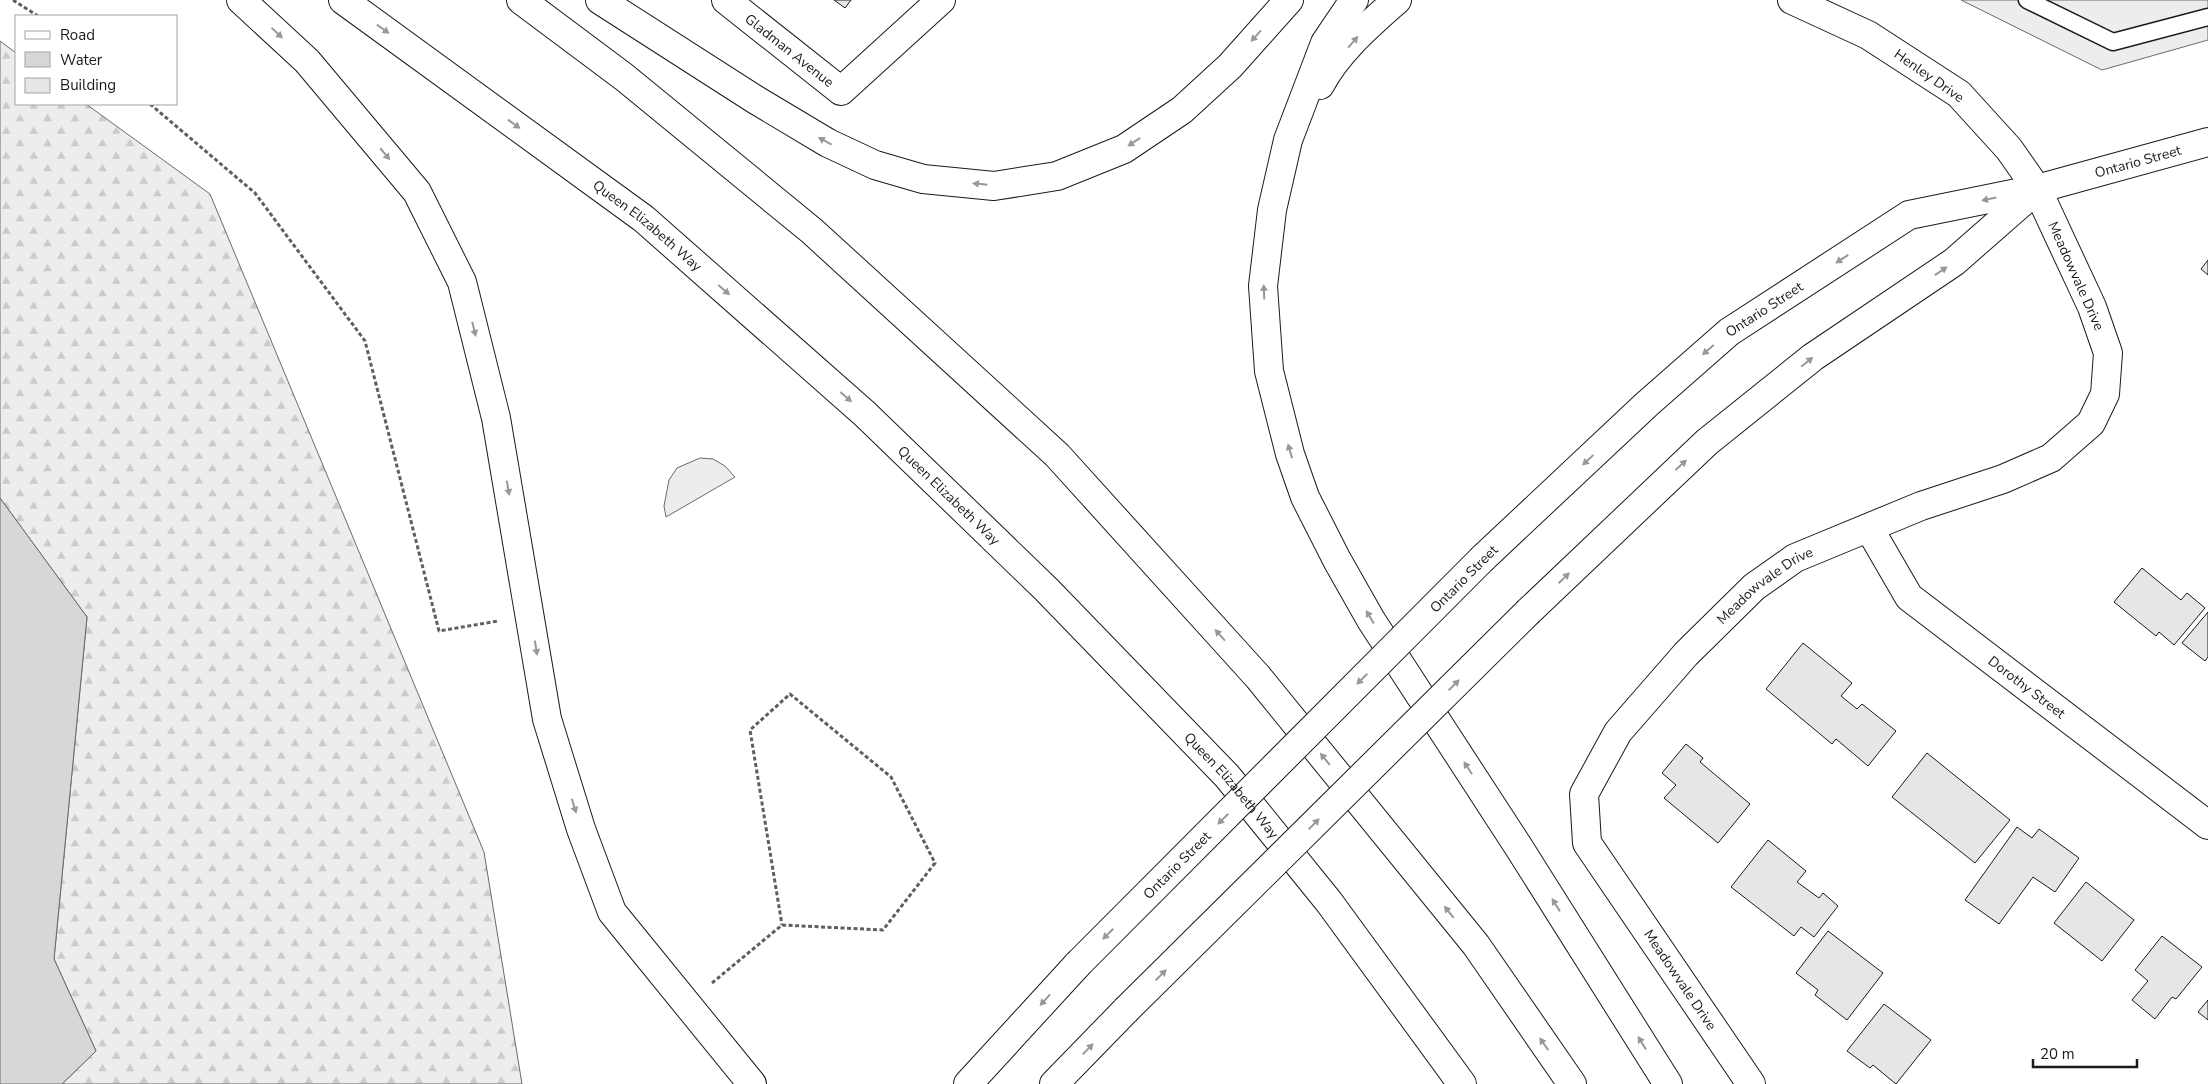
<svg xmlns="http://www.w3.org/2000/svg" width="2208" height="1084" font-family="'Nunito Sans',sans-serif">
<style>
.built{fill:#ededed;stroke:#6a6a6a}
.forest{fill:url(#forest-firs);stroke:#6a6a6a}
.water{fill:#d7d7d7;stroke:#6a6a6a}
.building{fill:#e6e6e6;stroke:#1a1a1a}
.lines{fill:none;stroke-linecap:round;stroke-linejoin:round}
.lane-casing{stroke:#1a1a1a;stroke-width:19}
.street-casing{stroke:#1a1a1a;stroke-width:30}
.secondary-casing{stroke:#1a1a1a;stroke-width:30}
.highway-casing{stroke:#1a1a1a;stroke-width:30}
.path{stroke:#5f5f5f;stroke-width:3;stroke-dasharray:4 2.5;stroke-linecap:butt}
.lane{stroke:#fff;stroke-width:16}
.street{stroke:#fff;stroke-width:28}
.secondary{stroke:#fff;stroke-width:28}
.highway{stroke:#fff;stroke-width:28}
.secondary-bridge-casing{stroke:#1a1a1a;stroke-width:30;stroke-linecap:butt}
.secondary-bridge{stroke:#fff;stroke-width:28}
.oneway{fill:#989898}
.labels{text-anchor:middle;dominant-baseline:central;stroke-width:4;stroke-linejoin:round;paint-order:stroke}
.street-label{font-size:14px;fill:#1a1a1a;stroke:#fff}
</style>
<defs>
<pattern id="forest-firs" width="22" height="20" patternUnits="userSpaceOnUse" patternTransform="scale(1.25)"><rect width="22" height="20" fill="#ededed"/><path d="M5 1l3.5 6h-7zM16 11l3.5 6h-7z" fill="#cbcbcb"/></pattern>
</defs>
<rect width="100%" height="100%" fill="#fff"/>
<g class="built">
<path d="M 1961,0 L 2208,0 L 2208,40 L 2102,70 Z"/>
<path d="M 700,458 L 713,459 L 725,466 L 735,477 L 666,517 L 664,506 L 669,480 L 677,468 Z"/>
</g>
<path class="forest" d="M 0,41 L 16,53 L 16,104 L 86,104 L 210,194 L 484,852 L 522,1084 L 62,1084 L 96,1051 L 54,959 L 87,617 L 0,498 Z"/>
<path class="water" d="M 0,498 L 87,617 L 54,959 L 96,1051 L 62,1084 L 0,1084 Z"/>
<g class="building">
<path d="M 834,0 L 851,0 L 845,8 Z"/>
<path d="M 2208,260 L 2208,275 L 2201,269 Z"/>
<path d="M 2142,568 L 2181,600 L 2187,593 L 2205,608 L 2174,645 L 2159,632 L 2156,636 L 2114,602 Z"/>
<path d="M 2208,612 L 2208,657 L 2205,661 L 2182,643 Z"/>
<path d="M 1803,643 L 1852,683 L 1841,696 L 1857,709 L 1862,704 L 1896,731 L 1868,766 L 1836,739 L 1832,744 L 1766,689 Z"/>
<path d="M 1686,744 L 1703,758 L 1700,762 L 1750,804 L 1718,843 L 1664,798 L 1676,785 L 1662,773 Z"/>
<path d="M 1927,753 L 2010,820 L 1975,863 L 1892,797 Z"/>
<path d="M 2017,827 L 2032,838 L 2039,829 L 2079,858 L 2055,892 L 2033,877 L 1999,924 L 1965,900 Z"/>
<path d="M 1768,840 L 1806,871 L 1797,882 L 1819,898 L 1823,893 L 1838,906 L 1814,937 L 1801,927 L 1794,936 L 1731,887 Z"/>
<path d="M 2086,882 L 2134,920 L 2102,961 L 2054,923 Z"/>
<path d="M 1828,931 L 1883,973 L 1847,1020 L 1815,995 L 1818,990 L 1796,973 Z"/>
<path d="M 2162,936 L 2202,967 L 2176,999 L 2172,997 L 2155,1019 L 2132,1000 L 2148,981 L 2135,970 Z"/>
<path d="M 2208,1000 L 2208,1020 L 2198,1012 Z"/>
<path d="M 1884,1004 L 1931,1040 L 1896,1084 L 1873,1065 L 1870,1068 L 1847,1051 Z"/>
</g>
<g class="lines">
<defs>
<path id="lane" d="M 2027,0 L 2113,42 L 2208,17"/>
<g id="street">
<path id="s1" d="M 726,0 L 841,91 L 941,0"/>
<path id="s2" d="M 1869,528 L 1909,597 L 2208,825"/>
</g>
<g id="secondary">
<path id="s3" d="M 1483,558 L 1647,404 L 1729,332 L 1909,215 L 2037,189 L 2208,142"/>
<path d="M 1529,611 L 1707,442 L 1813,357 L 1954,262 L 2036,190"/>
<path d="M 968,1084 L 1078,964"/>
<path d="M 1054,1084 L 1126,1010"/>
<path id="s4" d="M 1751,1084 L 1587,843 L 1584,794 L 1618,732 L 1686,654 L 1754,587 L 1795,558 L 1921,506 L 2003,479 L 2051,458 L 2091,423 L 2105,394 L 2108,353 L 2092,307 L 2037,189 L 2009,149 L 1959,94 L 1868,35 L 1792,0"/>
</g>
<g id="highway">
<path d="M 241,0 L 307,61 L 417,192 L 462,282 L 496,418 L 547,719 L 581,829 L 612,912 L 752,1084"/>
<path id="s5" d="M 343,0 L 644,219 L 865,414 L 1046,589 L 1227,776 L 1329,902 L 1462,1084"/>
<path d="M 521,0 L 624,77 L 812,231 L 1057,455 L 1258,677 L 1476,945 L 1572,1084"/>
<path d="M 600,0 L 756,100 L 828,143 L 875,165 L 923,179 L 994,186 L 1057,176 L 1124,149 L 1182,110 L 1230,66 L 1289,0"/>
<path d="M 1354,0 L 1325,43 L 1288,140 L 1272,210 L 1263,286 L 1269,371 L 1290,454 L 1305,497 L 1337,560 L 1371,620 L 1518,846 L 1668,1084"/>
<path d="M 1320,85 C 1338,51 1369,25 1397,0"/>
</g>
</defs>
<use href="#lane" class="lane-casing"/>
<use href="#street" class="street-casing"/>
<use href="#secondary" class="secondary-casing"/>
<use href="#highway" class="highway-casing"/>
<g class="path">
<path d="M 13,0 L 38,16"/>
<path d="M 150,104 L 255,193 L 365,341 L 439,631 L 498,621"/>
<path d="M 712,983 L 782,925 L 883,930 L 935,863 L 891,777 L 790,694 L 750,730 L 782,925"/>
</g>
<use href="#lane" class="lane"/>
<use href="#street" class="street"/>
<use href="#secondary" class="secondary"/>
<use href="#highway" class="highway"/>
<defs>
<g id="secondary-bridge">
<path id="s6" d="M 1078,964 L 1483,558"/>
<path d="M 1126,1010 L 1529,611"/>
</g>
</defs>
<use href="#secondary-bridge" class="secondary-bridge-casing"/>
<use href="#secondary-bridge" class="secondary-bridge"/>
</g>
<defs><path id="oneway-solid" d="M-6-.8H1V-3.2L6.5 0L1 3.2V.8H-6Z" transform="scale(1.25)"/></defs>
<g class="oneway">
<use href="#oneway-solid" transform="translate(383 29) rotate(36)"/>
<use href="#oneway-solid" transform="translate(277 33) rotate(43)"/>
<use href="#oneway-solid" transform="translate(1256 36) rotate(132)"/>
<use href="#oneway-solid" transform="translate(1353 42) rotate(-49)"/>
<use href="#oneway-solid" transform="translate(514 124) rotate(36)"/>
<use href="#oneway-solid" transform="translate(825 141) rotate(-151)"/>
<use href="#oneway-solid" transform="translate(1134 142) rotate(146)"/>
<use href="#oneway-solid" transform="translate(385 154) rotate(50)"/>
<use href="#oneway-solid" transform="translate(980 184) rotate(-174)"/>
<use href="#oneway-solid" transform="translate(1989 199) rotate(168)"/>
<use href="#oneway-solid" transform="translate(1842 259) rotate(147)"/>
<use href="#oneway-solid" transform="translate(1941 271) rotate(-34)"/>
<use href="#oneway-solid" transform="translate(724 290) rotate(41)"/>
<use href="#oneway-solid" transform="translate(1264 292) rotate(-92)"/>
<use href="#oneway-solid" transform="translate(474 329) rotate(76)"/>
<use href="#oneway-solid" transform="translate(1708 350) rotate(139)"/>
<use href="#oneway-solid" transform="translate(1807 362) rotate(-39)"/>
<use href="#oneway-solid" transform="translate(846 397) rotate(41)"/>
<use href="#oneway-solid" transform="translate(1290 451) rotate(-106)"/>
<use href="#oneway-solid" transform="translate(1588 460) rotate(137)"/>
<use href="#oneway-solid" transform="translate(1681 465) rotate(-42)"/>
<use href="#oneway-solid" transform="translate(508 488) rotate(80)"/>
<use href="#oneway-solid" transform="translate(1564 578) rotate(-44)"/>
<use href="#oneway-solid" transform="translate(1370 617) rotate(-121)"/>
<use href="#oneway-solid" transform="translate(1220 635) rotate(-132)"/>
<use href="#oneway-solid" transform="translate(536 648) rotate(81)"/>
<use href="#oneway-solid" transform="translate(1362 679) rotate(135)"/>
<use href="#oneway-solid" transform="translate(1454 685) rotate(-45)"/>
<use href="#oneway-solid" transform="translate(1325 759) rotate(-129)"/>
<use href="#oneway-solid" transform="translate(1468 768) rotate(-123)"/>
<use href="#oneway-solid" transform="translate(574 806) rotate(73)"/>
<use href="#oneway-solid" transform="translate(1223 819) rotate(135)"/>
<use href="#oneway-solid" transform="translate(1314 824) rotate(-45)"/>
<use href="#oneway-solid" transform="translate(1556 905) rotate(-122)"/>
<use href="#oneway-solid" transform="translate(1449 912) rotate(-129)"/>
<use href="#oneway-solid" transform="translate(1108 934) rotate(135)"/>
<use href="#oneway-solid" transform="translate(1161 975) rotate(-45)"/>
<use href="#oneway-solid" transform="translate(1045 1000) rotate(132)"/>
<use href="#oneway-solid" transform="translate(1642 1043) rotate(-122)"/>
<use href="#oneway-solid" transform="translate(1544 1044) rotate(-125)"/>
<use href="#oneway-solid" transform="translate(1088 1049) rotate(-46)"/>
</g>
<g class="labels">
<g class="street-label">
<text stroke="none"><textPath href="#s1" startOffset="81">Gladman Avenue</textPath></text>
<text transform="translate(1929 76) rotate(35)">Henley Drive</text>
<text stroke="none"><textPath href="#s3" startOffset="784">Ontario Street</textPath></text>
<text stroke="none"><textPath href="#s5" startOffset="379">Queen Elizabeth Way</textPath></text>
<text transform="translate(2076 276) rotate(66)">Meadowvale Drive</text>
<text stroke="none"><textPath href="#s3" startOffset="376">Ontario Street</textPath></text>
<text stroke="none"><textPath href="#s5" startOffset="784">Queen Elizabeth Way</textPath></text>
<text transform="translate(1464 579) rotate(-45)">Ontario Street</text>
<text stroke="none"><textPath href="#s4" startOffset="620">Meadowvale Drive</textPath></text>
<text stroke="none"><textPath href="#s2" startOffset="228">Dorothy Street</textPath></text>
<text stroke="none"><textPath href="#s5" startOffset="1189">Queen Elizabeth Way</textPath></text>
<text stroke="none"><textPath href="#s6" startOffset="140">Ontario Street</textPath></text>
<text transform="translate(1680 980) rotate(56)">Meadowvale Drive</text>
</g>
</g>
<rect x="15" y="15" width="162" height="90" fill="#ffffff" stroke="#a3a3a3"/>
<rect x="25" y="31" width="25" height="8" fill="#ffffff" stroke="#a3a3a3"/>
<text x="60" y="40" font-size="15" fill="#1a1a1a">Road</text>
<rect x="25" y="52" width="25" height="15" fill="#d7d7d7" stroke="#a3a3a3"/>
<text x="60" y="65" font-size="15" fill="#1a1a1a">Water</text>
<rect x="25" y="78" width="25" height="15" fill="#e6e6e6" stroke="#a3a3a3"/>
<text x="60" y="90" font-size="15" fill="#1a1a1a">Building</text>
<path d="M2033 1059v8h104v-8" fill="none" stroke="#1a1a1a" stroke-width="2.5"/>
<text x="2040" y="1059" font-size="15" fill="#1a1a1a" stroke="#ffffff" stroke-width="4" paint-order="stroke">20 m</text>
</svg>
